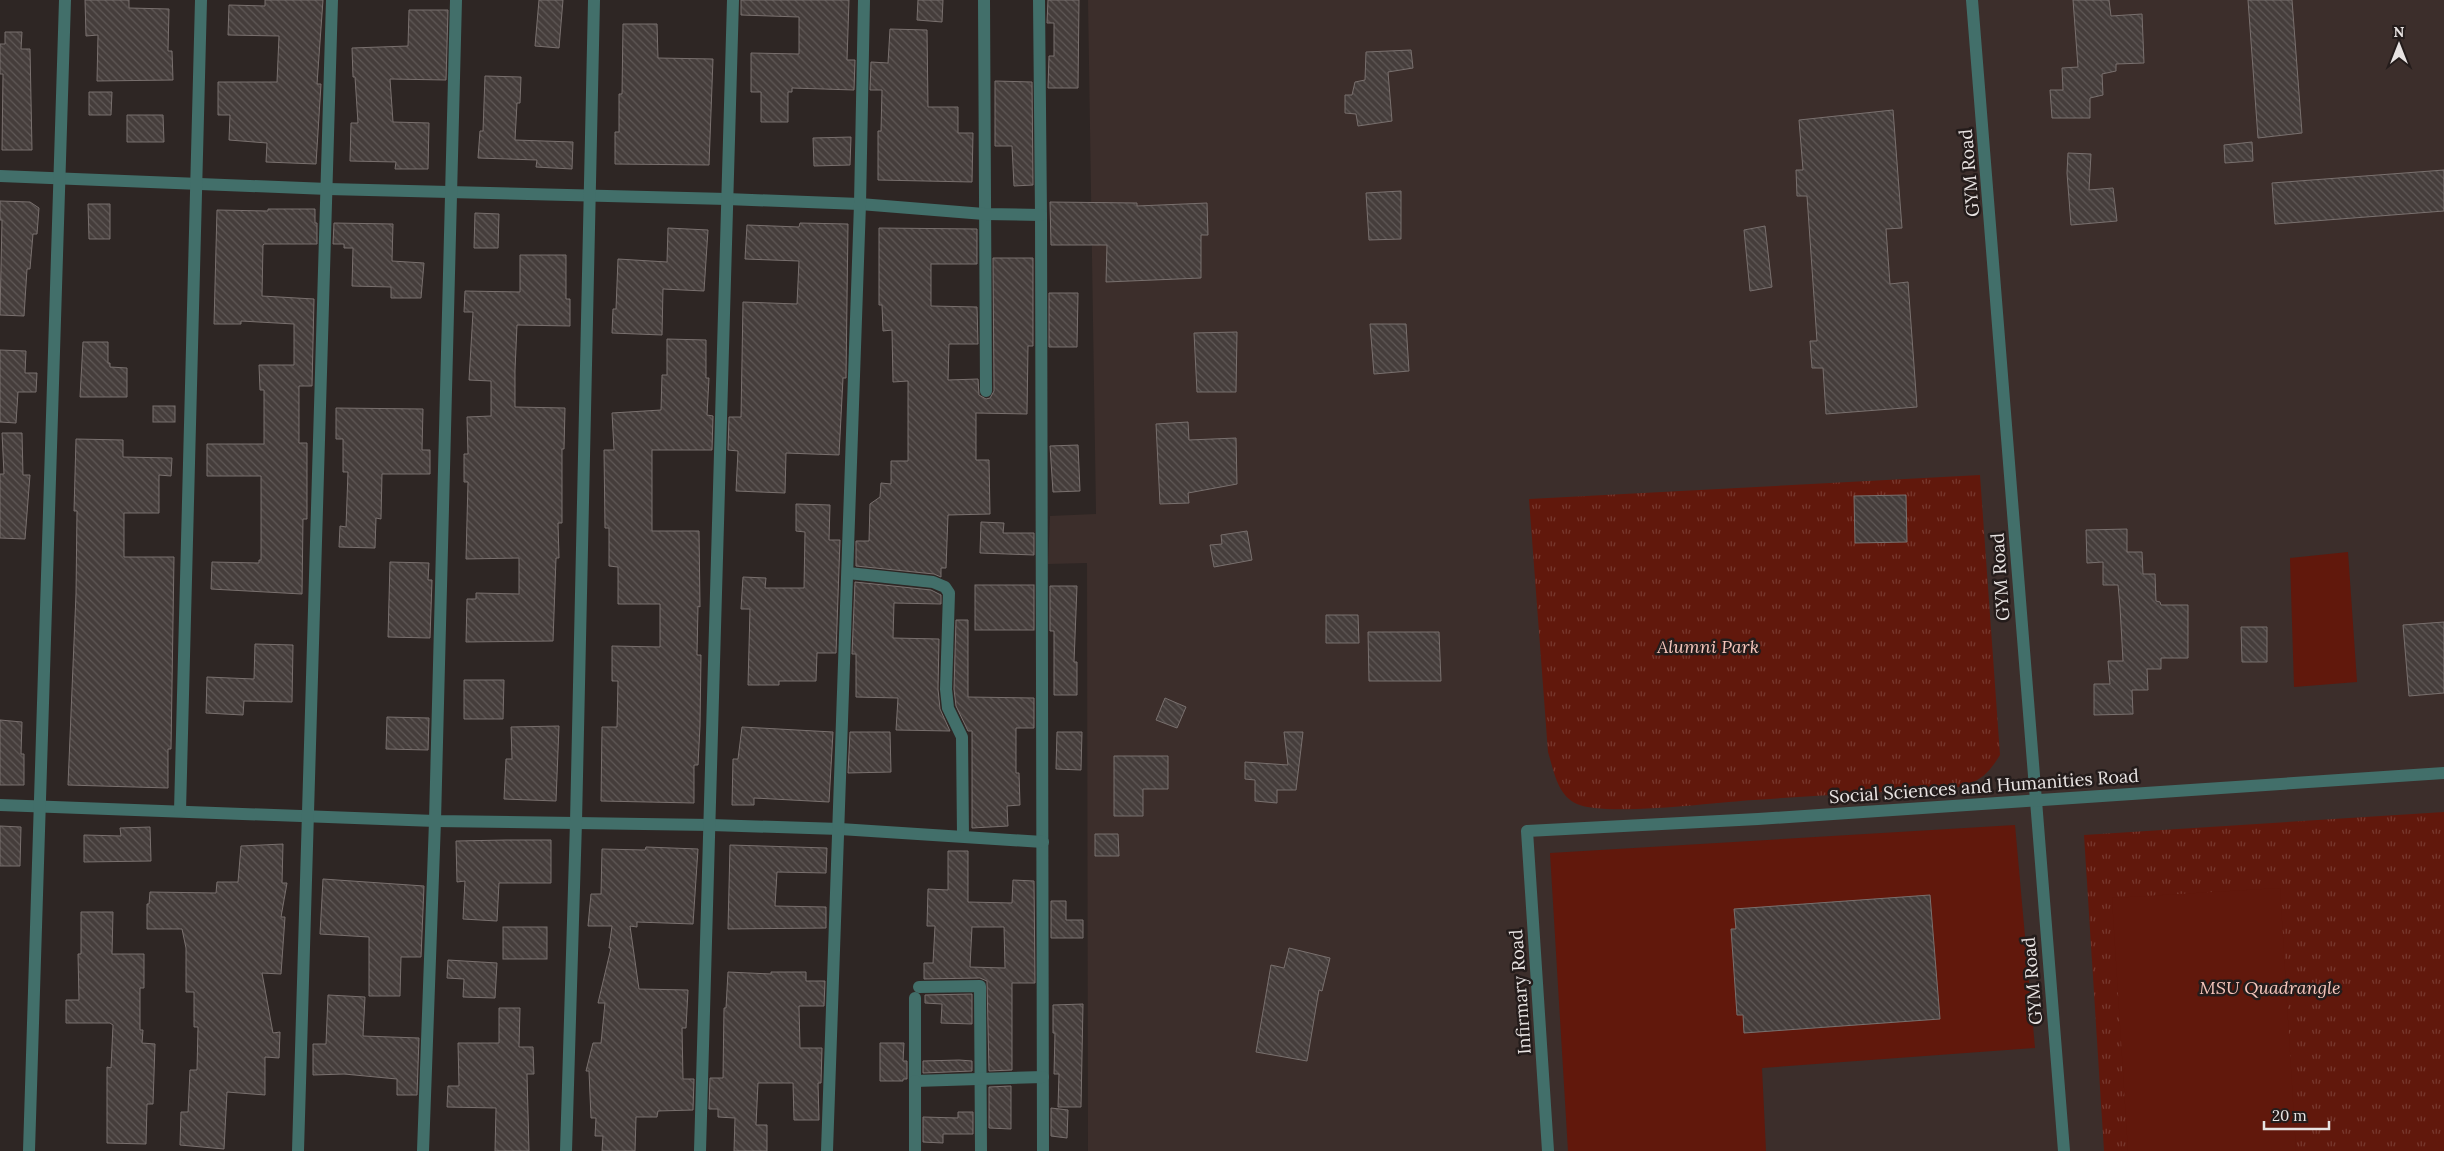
<svg xmlns="http://www.w3.org/2000/svg" width="2444" height="1151" font-family="Lora,serif">
<style>
.built{fill:#3c2e2b}
.grass{fill:url(#grass-tufts)}
.garden{fill:#61180c}
.building{fill:url(#building-back-hatch);stroke:#79706e;fill-rule:evenodd}
.lines{fill:none;stroke-linecap:round;stroke-linejoin:round}
.street{stroke:#426f6a;stroke-width:12}
.labels{text-anchor:middle;dominant-baseline:central;stroke-width:5;stroke-linejoin:round;paint-order:stroke}
.street-label{font-size:18px;fill:#e8e3e2;stroke:#241c1b}
.park-label{font-size:18px;font-style:italic;fill:#f6c6bc;stroke:#241c1b}
</style>
<defs>
<pattern id="grass-tufts" width="24" height="20" patternUnits="userSpaceOnUse" patternTransform="scale(1.25)"><rect width="24" height="20" fill="#61180c"/><path d="M3 7l-1-3M5 7V3M7 7l1-3M15 17l-1-3M17 17v-4M19 17l1-3" fill="none" stroke="#78392f"/></pattern>
<pattern id="building-back-hatch" width="6" height="6" patternUnits="userSpaceOnUse" patternTransform="scale(1.25)"><rect width="6" height="6" fill="#453d3b"/><path d="M-1 5l2 2M0 0l6 6M5-1l2 2" fill="none" stroke="#605957"/></pattern>
</defs>
<rect width="100%" height="100%" fill="#2e2624"/>
<path class="built" d="M 1088,0 L 2444,0 L 2444,1151 L 1088,1151 L 1087,563 L 1048,564 L 1050,516 L 1096,514 Z"/>
<g class="grass">
<path d="M 1980,475 L 2000,755 C 1987,776 1979,782 1955,788 C 1888,792 1821,795 1754,800 C 1718,802 1605,817 1577,804 C 1557,795 1554,771 1548,752 L 1529,499 Z"/>
<path d="M 2444,812 L 2444,1151 L 2104,1151 L 2084,835 Z"/>
</g>
<g class="garden">
<path d="M 2348,552 L 2357,682 L 2294,687 L 2290,558 Z"/>
<path d="M 2015,825 L 2035,1048 L 1762,1068 L 1766,1151 L 1568,1151 L 1550,853 Z"/>
<path d="M 2280,888 L 2296,1151 L 2128,1151 L 2112,898 Z"/>
</g>
<g class="building">
<path d="M 85,0 L 129,0 L 129,8 L 169,9 L 168,51 L 172,51 L 173,80 L 97,81 L 98,35 L 86,36 Z"/>
<path d="M 265,0 L 323,0 L 317,84 L 321,84 L 316,164 L 266,162 L 267,143 L 229,140 L 230,115 L 218,115 L 218,82 L 277,82 L 279,36 L 228,35 L 229,5 L 265,6 Z"/>
<path d="M 539,0 L 563,0 L 559,48 L 535,46 Z"/>
<path d="M 741,0 L 849,0 L 847,60 L 855,60 L 854,90 L 792,88 L 792,92 L 788,92 L 788,122 L 761,122 L 761,92 L 751,92 L 751,53 L 799,54 L 799,17 L 741,15 Z"/>
<path d="M 918,0 L 943,0 L 942,22 L 917,20 Z"/>
<path d="M 1048,0 L 1079,0 L 1078,88 L 1048,88 L 1049,56 L 1054,56 L 1054,23 L 1047,23 Z"/>
<path d="M 2073,0 L 2109,0 L 2111,16 L 2142,14 L 2144,63 L 2116,64 L 2116,71 L 2102,74 L 2103,95 L 2090,98 L 2090,118 L 2052,118 L 2050,90 L 2063,90 L 2062,68 L 2078,67 Z"/>
<path d="M 2248,0 L 2292,0 L 2302,133 L 2258,138 Z"/>
<path d="M 409,10 L 448,10 L 446,80 L 390,79 L 393,122 L 429,123 L 428,169 L 395,169 L 396,162 L 350,161 L 351,123 L 358,123 L 355,77 L 353,77 L 352,48 L 408,46 Z"/>
<path d="M 623,24 L 657,24 L 658,58 L 713,59 L 709,165 L 615,164 L 615,132 L 619,132 L 619,94 L 622,94 Z"/>
<path d="M 890,29 L 927,30 L 928,107 L 958,107 L 958,133 L 973,133 L 972,182 L 878,180 L 878,131 L 881,131 L 882,90 L 870,90 L 871,62 L 888,63 Z"/>
<path d="M 5,32 L 22,32 L 21,49 L 30,49 L 32,150 L 2,150 L 3,74 L 0,74 L 0,44 L 5,44 Z"/>
<path d="M 1411,50 L 1413,68 L 1388,72 L 1392,121 L 1358,126 L 1356,114 L 1345,113 L 1345,95 L 1352,95 L 1355,82 L 1365,80 L 1366,52 Z"/>
<path d="M 485,76 L 521,77 L 520,103 L 517,103 L 515,140 L 573,142 L 572,169 L 536,167 L 537,160 L 478,158 L 480,131 L 483,131 Z"/>
<path d="M 995,81 L 1032,82 L 1033,185 L 1014,186 L 1012,146 L 995,146 Z"/>
<path d="M 89,92 L 112,92 L 111,115 L 89,115 Z"/>
<path d="M 1893,110 L 1902,228 L 1886,229 L 1890,284 L 1908,282 L 1917,407 L 1826,414 L 1823,368 L 1812,368 L 1810,341 L 1817,341 L 1807,196 L 1797,196 L 1796,170 L 1803,170 L 1799,120 Z"/>
<path d="M 127,115 L 163,115 L 164,142 L 127,142 Z"/>
<path d="M 851,137 L 850,165 L 814,166 L 813,138 Z"/>
<path d="M 2252,142 L 2253,161 L 2225,163 L 2224,145 Z"/>
<path d="M 2068,153 L 2091,154 L 2089,190 L 2113,188 L 2117,221 L 2071,225 L 2067,173 Z"/>
<path d="M 2444,170 L 2444,211 L 2275,224 L 2272,183 Z"/>
<path d="M 1401,191 L 1401,239 L 1369,240 L 1366,193 Z"/>
<path d="M 0,201 L 30,202 L 39,208 L 37,234 L 33,234 L 30,269 L 27,269 L 24,316 L 0,315 L 2,220 L 0,220 Z"/>
<path d="M 1050,202 L 1137,203 L 1137,206 L 1207,203 L 1208,235 L 1201,235 L 1201,278 L 1106,282 L 1107,245 L 1051,245 Z"/>
<path d="M 88,204 L 110,204 L 110,239 L 89,239 Z"/>
<path d="M 268,209 L 315,209 L 315,223 L 317,223 L 317,244 L 264,244 L 263,245 L 262,296 L 314,299 L 312,386 L 299,386 L 299,443 L 307,443 L 307,519 L 303,519 L 302,594 L 211,589 L 212,562 L 259,563 L 259,560 L 261,560 L 261,476 L 207,476 L 207,444 L 264,444 L 264,390 L 260,390 L 259,365 L 294,365 L 294,324 L 241,321 L 241,324 L 214,324 L 217,210 L 268,211 Z"/>
<path d="M 475,213 L 499,214 L 498,248 L 474,248 Z"/>
<path d="M 334,223 L 393,224 L 392,261 L 424,263 L 421,298 L 391,298 L 391,287 L 352,286 L 353,248 L 344,248 L 344,244 L 333,244 Z"/>
<path d="M 800,223 L 848,224 L 846,378 L 843,378 L 839,455 L 786,453 L 785,493 L 736,491 L 738,451 L 728,450 L 729,417 L 741,417 L 743,302 L 797,304 L 799,261 L 745,259 L 747,225 L 799,227 Z"/>
<path d="M 1765,226 L 1772,287 L 1750,291 L 1744,230 Z"/>
<path d="M 668,228 L 708,230 L 704,291 L 663,289 L 662,335 L 612,333 L 613,309 L 616,309 L 618,259 L 667,262 Z"/>
<path d="M 879,228 L 977,229 L 977,264 L 931,264 L 931,306 L 977,307 L 978,344 L 949,344 L 948,380 L 978,379 L 979,395 L 986,399 L 990,398 L 994,391 L 993,258 L 1033,258 L 1033,346 L 1028,346 L 1027,414 L 976,413 L 976,460 L 989,460 L 990,514 L 948,515 L 946,568 L 941,568 L 941,577 L 934,574 L 856,566 L 856,541 L 869,541 L 870,504 L 880,497 L 881,483 L 891,484 L 891,461 L 908,461 L 908,381 L 893,382 L 892,330 L 883,331 L 882,305 L 879,305 Z"/>
<path d="M 520,255 L 566,255 L 566,299 L 570,299 L 570,326 L 517,325 L 515,370 L 515,407 L 565,408 L 564,449 L 562,449 L 562,523 L 558,523 L 559,558 L 556,558 L 553,641 L 466,642 L 467,599 L 476,599 L 476,593 L 519,594 L 519,558 L 466,559 L 468,482 L 464,482 L 464,454 L 468,454 L 467,417 L 491,416 L 491,381 L 469,380 L 473,312 L 464,312 L 465,291 L 520,292 Z"/>
<path d="M 1049,293 L 1078,293 L 1077,347 L 1049,347 Z"/>
<path d="M 1370,324 L 1406,324 L 1409,371 L 1374,374 Z"/>
<path d="M 1237,332 L 1236,392 L 1197,392 L 1194,333 Z"/>
<path d="M 667,339 L 706,340 L 706,378 L 709,378 L 707,415 L 713,416 L 712,450 L 652,450 L 652,531 L 699,531 L 700,607 L 698,606 L 697,655 L 701,655 L 700,726 L 698,765 L 694,765 L 694,803 L 601,801 L 602,727 L 617,727 L 618,681 L 612,681 L 612,646 L 660,647 L 660,604 L 618,604 L 618,567 L 609,566 L 609,528 L 605,528 L 604,450 L 614,450 L 612,413 L 661,410 L 662,375 L 667,375 Z"/>
<path d="M 83,342 L 108,342 L 108,363 L 110,363 L 110,367 L 127,368 L 127,397 L 80,397 Z"/>
<path d="M 0,350 L 26,351 L 25,373 L 37,373 L 36,392 L 18,392 L 16,423 L 0,422 Z"/>
<rect x="153" y="406" width="22" height="16"/>
<path d="M 336,408 L 423,409 L 422,450 L 430,450 L 430,474 L 382,474 L 381,519 L 376,518 L 375,548 L 339,547 L 340,526 L 346,527 L 348,472 L 343,472 L 343,439 L 336,439 Z"/>
<path d="M 1188,422 L 1189,440 L 1236,438 L 1237,484 L 1188,493 L 1189,503 L 1160,504 L 1156,424 Z"/>
<path d="M 2,433 L 22,433 L 23,475 L 30,475 L 25,539 L 0,538 L 0,474 L 4,474 Z"/>
<path d="M 76,439 L 123,440 L 123,457 L 172,458 L 171,476 L 159,475 L 159,513 L 124,513 L 124,557 L 174,557 L 171,749 L 168,749 L 168,788 L 68,785 L 76,594 L 77,511 L 74,511 Z"/>
<path d="M 1078,445 L 1080,491 L 1053,492 L 1050,446 Z"/>
<path d="M 1906,495 L 1907,542 L 1855,543 L 1854,496 Z"/>
<path d="M 796,504 L 830,505 L 829,540 L 840,540 L 836,653 L 817,653 L 816,681 L 779,681 L 779,685 L 748,685 L 750,609 L 741,609 L 743,577 L 766,578 L 765,588 L 804,588 L 805,532 L 796,531 Z"/>
<path d="M 981,522 L 1004,523 L 1003,533 L 1034,533 L 1034,555 L 980,553 Z"/>
<path d="M 2127,529 L 2127,552 L 2142,552 L 2143,574 L 2155,574 L 2156,601 L 2160,602 L 2161,605 L 2188,605 L 2188,658 L 2161,658 L 2161,669 L 2147,669 L 2148,690 L 2132,690 L 2133,714 L 2094,715 L 2094,684 L 2110,684 L 2108,661 L 2123,661 L 2120,607 L 2118,585 L 2103,585 L 2103,562 L 2087,563 L 2086,530 Z"/>
<path d="M 1247,531 L 1252,560 L 1214,567 L 1210,545 L 1222,544 L 1221,535 Z"/>
<path d="M 390,562 L 429,563 L 428,580 L 432,580 L 430,638 L 388,637 Z"/>
<path d="M 855,582 L 931,590 L 941,595 L 941,604 L 894,603 L 893,638 L 939,639 L 938,689 L 940,709 L 950,731 L 896,730 L 898,698 L 856,697 L 856,654 L 852,654 Z"/>
<rect x="975" y="585" width="59" height="45"/>
<path d="M 1050,586 L 1077,586 L 1074,662 L 1077,662 L 1077,695 L 1054,695 L 1054,631 L 1050,631 Z"/>
<path d="M 1326,615 L 1358,615 L 1359,643 L 1326,643 Z"/>
<path d="M 956,620 L 968,620 L 968,697 L 1034,698 L 1034,728 L 1016,728 L 1016,773 L 1019,773 L 1020,805 L 1007,806 L 1008,826 L 972,828 L 972,731 L 968,731 L 956,706 L 954,689 Z"/>
<path d="M 2444,622 L 2444,693 L 2409,696 L 2403,625 Z"/>
<path d="M 2241,627 L 2267,627 L 2267,662 L 2242,662 Z"/>
<path d="M 1368,632 L 1439,632 L 1441,681 L 1369,681 Z"/>
<path d="M 255,644 L 293,645 L 292,702 L 244,701 L 243,715 L 206,713 L 207,677 L 254,679 Z"/>
<path d="M 464,680 L 504,680 L 503,719 L 464,719 Z"/>
<path d="M 1165,698 L 1186,707 L 1177,728 L 1156,720 Z"/>
<path d="M 387,717 L 429,718 L 428,750 L 386,749 Z"/>
<path d="M 0,720 L 22,722 L 21,754 L 24,754 L 24,785 L 0,785 Z"/>
<path d="M 559,726 L 556,801 L 504,799 L 506,759 L 512,759 L 511,727 Z"/>
<path d="M 742,727 L 833,732 L 829,802 L 754,798 L 754,805 L 732,805 L 733,759 L 738,759 Z"/>
<path d="M 850,732 L 890,732 L 891,772 L 848,773 Z"/>
<path d="M 1057,732 L 1082,732 L 1081,770 L 1056,769 Z"/>
<path d="M 1284,732 L 1303,732 L 1296,790 L 1277,790 L 1277,803 L 1255,801 L 1255,780 L 1245,779 L 1245,762 L 1288,765 Z"/>
<path d="M 1114,756 L 1168,756 L 1168,789 L 1143,789 L 1143,816 L 1114,816 Z"/>
<path d="M 0,826 L 21,827 L 20,866 L 0,866 Z"/>
<path d="M 150,827 L 151,861 L 84,862 L 84,835 L 121,836 L 120,828 Z"/>
<path d="M 1095,834 L 1118,834 L 1119,856 L 1095,856 Z"/>
<path d="M 506,840 L 551,840 L 551,883 L 499,883 L 497,921 L 463,919 L 465,881 L 457,882 L 456,841 Z"/>
<path d="M 283,844 L 282,883 L 287,883 L 281,917 L 285,917 L 281,974 L 262,973 L 273,1033 L 280,1032 L 279,1058 L 265,1057 L 265,1095 L 227,1092 L 224,1149 L 180,1145 L 181,1112 L 188,1112 L 190,1070 L 197,1070 L 198,1027 L 194,1027 L 194,992 L 186,992 L 186,948 L 182,929 L 147,929 L 147,904 L 149,904 L 150,892 L 216,893 L 217,882 L 238,882 L 241,846 Z"/>
<path d="M 730,845 L 827,848 L 826,873 L 777,872 L 775,906 L 826,907 L 826,928 L 728,929 Z"/>
<path d="M 646,847 L 698,849 L 693,924 L 637,922 L 637,927 L 630,926 L 639,989 L 688,990 L 686,1028 L 682,1028 L 683,1079 L 694,1079 L 693,1110 L 658,1111 L 657,1117 L 636,1117 L 635,1151 L 602,1151 L 603,1136 L 595,1136 L 596,1118 L 591,1118 L 589,1071 L 586,1071 L 593,1043 L 601,1043 L 605,1003 L 598,1003 L 611,948 L 609,948 L 612,926 L 588,926 L 591,894 L 601,894 L 602,849 L 645,850 Z"/>
<path d="M 948,851 L 968,851 L 968,902 L 1012,903 L 1013,880 L 1034,881 L 1035,983 L 1012,983 L 1012,1070 L 989,1071 L 987,981 L 980,978 L 924,979 L 924,963 L 933,963 L 935,926 L 927,926 L 928,889 L 948,890 ZM 972,927 L 1004,927 L 1005,968 L 970,967 Z"/>
<path d="M 323,879 L 424,886 L 421,957 L 401,957 L 400,996 L 369,996 L 369,937 L 320,934 Z"/>
<path d="M 1930,895 L 1940,1019 L 1744,1033 L 1743,1015 L 1737,1015 L 1731,929 L 1736,929 L 1734,909 Z"/>
<path d="M 1051,901 L 1066,901 L 1066,920 L 1083,920 L 1083,938 L 1051,938 Z"/>
<path d="M 81,912 L 113,912 L 112,954 L 144,954 L 144,988 L 140,988 L 140,1030 L 143,1030 L 142,1043 L 155,1044 L 153,1104 L 147,1104 L 146,1144 L 107,1143 L 107,1067 L 111,1068 L 113,1025 L 110,1023 L 66,1023 L 66,1000 L 79,1000 L 78,954 L 81,954 Z"/>
<rect x="503" y="927" width="44" height="32"/>
<path d="M 1289,948 L 1330,958 L 1322,991 L 1319,990 L 1307,1061 L 1256,1052 L 1271,965 L 1284,968 Z"/>
<path d="M 448,960 L 497,963 L 495,998 L 463,997 L 464,979 L 447,978 Z"/>
<path d="M 728,972 L 771,974 L 771,972 L 806,972 L 806,981 L 825,981 L 824,1006 L 799,1006 L 800,1048 L 822,1048 L 821,1083 L 818,1083 L 819,1120 L 794,1120 L 793,1083 L 758,1083 L 756,1125 L 767,1125 L 767,1151 L 734,1151 L 735,1118 L 718,1117 L 718,1109 L 709,1109 L 710,1078 L 723,1078 L 724,1008 L 726,1008 Z"/>
<path d="M 972,994 L 972,1024 L 941,1023 L 942,1004 L 925,1003 L 925,995 Z"/>
<path d="M 328,995 L 365,997 L 363,1036 L 419,1038 L 417,1095 L 397,1095 L 397,1079 L 344,1074 L 313,1075 L 313,1044 L 326,1044 Z"/>
<path d="M 1083,1004 L 1081,1107 L 1058,1107 L 1059,1074 L 1054,1074 L 1055,1033 L 1053,1033 L 1053,1005 Z"/>
<path d="M 499,1008 L 520,1008 L 519,1047 L 533,1047 L 534,1074 L 527,1074 L 529,1151 L 495,1151 L 496,1108 L 447,1107 L 448,1086 L 459,1086 L 458,1043 L 499,1043 Z"/>
<path d="M 880,1043 L 904,1043 L 903,1061 L 907,1061 L 907,1079 L 903,1079 L 903,1081 L 880,1081 Z"/>
<path d="M 959,1060 L 972,1061 L 972,1071 L 923,1073 L 923,1061 Z"/>
<path d="M 1011,1086 L 1011,1129 L 989,1128 L 989,1087 Z"/>
<path d="M 1051,1108 L 1068,1110 L 1067,1138 L 1051,1136 Z"/>
<path d="M 958,1112 L 973,1112 L 973,1134 L 943,1134 L 943,1143 L 923,1142 L 923,1117 L 958,1118 Z"/>
</g>
<g class="lines">
<g class="street">
<path d="M 984,0 L 986,391"/>
<path d="M 1039,0 L 1041,215 L 1043,1151"/>
<path d="M 1972,0 L 2064,1151"/>
<path d="M 0,176 L 328,189 L 727,199 L 860,204 L 984,214 L 1041,215"/>
<path d="M 848,573 L 933,582 L 945,587 L 949,593 L 946,689 L 948,708 L 962,737 L 963,836"/>
<path d="M 0,805 L 435,821 L 711,825 L 840,829 L 1043,842"/>
<path d="M 180,811 L 201,0"/>
<path d="M 919,987 L 980,986 L 981,1151"/>
<path d="M 915,998 L 915,1081 L 1043,1077"/>
<path d="M 29,1151 L 65,0"/>
<path d="M 298,1151 L 332,0"/>
<path d="M 423,1151 L 435,821 L 456,0"/>
<path d="M 566,1151 L 576,822 L 594,0"/>
<path d="M 700,1151 L 733,0"/>
<path d="M 827,1151 L 860,204 L 864,0"/>
<path d="M 915,1151 L 915,1081"/>
<path d="M 1548,1151 L 1527,831 L 1758,819 L 2444,773"/>
</g>
</g>
<g class="labels">
<g class="street-label">
<text transform="translate(1969 173) rotate(-95)">GYM Road</text>
<text transform="translate(2000 577) rotate(-94)">GYM Road</text>
<text transform="translate(1984 786) rotate(-4)">Social Sciences and Humanities Road</text>
<text transform="translate(2032 981) rotate(-95)">GYM Road</text>
<text transform="translate(1520 992) rotate(-94)">Infirmary Road</text>
</g>
<g class="park-label">
<text x="1708" y="646">Alumni Park</text>
<text x="2270" y="987">MSU Quadrangle</text>
</g>
</g>
<g transform="translate(2399 45)" stroke="#241c1b" stroke-width="4" paint-order="stroke">
<path d="M0-4L9 19L0 12L-9 19Z" fill="#e8e3e2"/>
<text y="-8" font-size="14" font-weight="bold" text-anchor="middle" fill="#e8e3e2">N</text>
</g>
<path d="M2264 1121v8h65v-8" fill="none" stroke="#e8e3e2" stroke-width="2.5"/>
<text x="2272" y="1121" font-size="15" fill="#e8e3e2" stroke="#241c1b" stroke-width="4" paint-order="stroke">20 m</text>
</svg>
